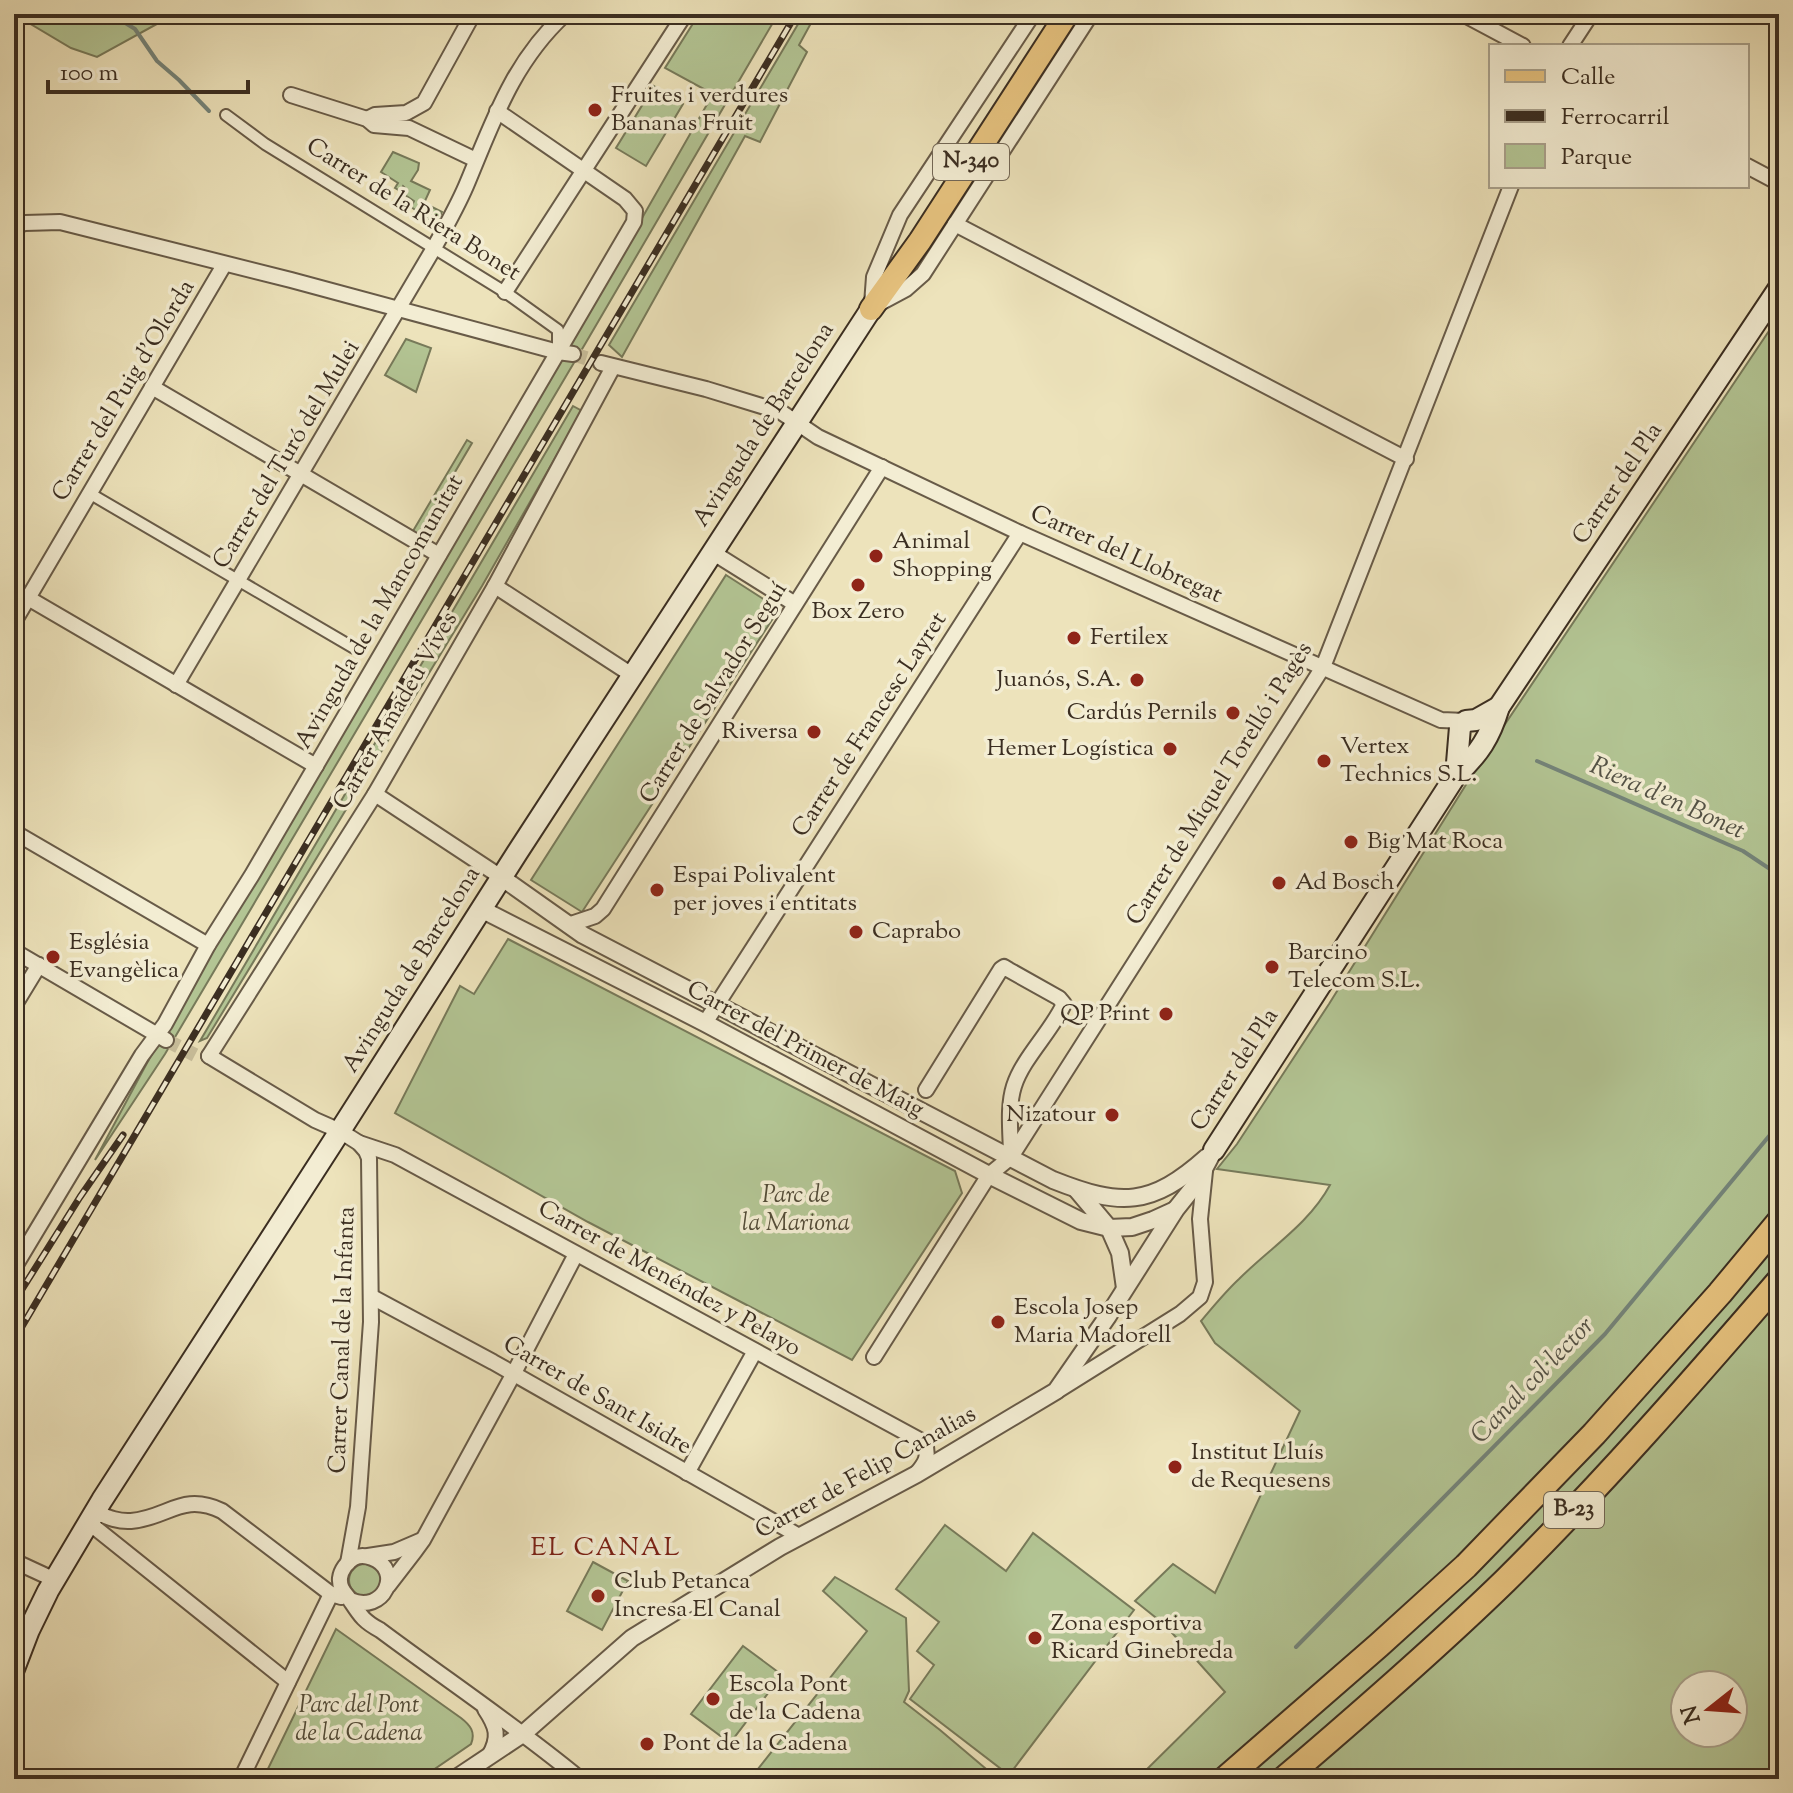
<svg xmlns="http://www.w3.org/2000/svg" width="1793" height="1793" font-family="'Sorts Mill Goudy',serif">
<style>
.green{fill:#b3c594;stroke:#777a5a;stroke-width:2;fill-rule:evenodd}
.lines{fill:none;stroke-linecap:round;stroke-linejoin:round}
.stream{stroke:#74847a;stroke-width:4}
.minor-tunnel{stroke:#c9bf9c;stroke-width:14;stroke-dasharray:14 7;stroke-linecap:butt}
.pedestrian-casing{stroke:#685b48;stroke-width:14}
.minor-casing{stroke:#685b48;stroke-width:18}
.tertiary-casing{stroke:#685b48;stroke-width:20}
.secondary-casing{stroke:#3b2e21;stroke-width:24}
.primary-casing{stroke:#3b2e21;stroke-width:26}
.motorway-casing{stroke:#3b2e21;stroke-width:28}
.pedestrian{stroke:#f3edd3;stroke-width:10}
.minor{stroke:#f3edd3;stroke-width:14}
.tertiary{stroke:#f3edd3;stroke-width:16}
.secondary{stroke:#f3edd3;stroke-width:20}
.primary{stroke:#e6c27e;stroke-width:22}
.motorway{stroke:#e6c27e;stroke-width:24}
.rail-casing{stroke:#3b2e21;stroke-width:7}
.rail{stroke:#f3edd3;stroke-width:4;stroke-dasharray:12;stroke-linecap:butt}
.poi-dot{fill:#8f2418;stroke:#f3edd3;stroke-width:3}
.labels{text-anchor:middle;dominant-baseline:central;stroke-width:7;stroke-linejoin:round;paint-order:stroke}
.shield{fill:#f3edd3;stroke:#726756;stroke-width:2}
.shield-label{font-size:22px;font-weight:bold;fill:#3b2e21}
.poi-label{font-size:24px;fill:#3b2e21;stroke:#f3edd3;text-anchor:start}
.street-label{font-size:24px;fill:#3b2e21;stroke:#f3edd3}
.park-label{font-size:24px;font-style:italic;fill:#534c38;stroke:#f3edd3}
.water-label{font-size:26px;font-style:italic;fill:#535246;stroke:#f3edd3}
.neighbourhood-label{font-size:26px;letter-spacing:2px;fill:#7a1f14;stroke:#f3edd3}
</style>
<rect width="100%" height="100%" fill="#ede3bb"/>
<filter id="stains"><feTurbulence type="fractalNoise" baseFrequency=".0025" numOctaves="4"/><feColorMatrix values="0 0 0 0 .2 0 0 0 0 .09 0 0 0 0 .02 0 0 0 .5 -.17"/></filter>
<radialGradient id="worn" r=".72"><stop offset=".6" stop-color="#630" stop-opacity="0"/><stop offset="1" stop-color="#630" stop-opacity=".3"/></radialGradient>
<g class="green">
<path d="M 14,14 L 175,14 L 97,57 L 71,48 L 22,19 L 14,18 Z"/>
<path d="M 699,14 L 778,14 L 588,339 L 165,1054 L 95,1160 L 147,1063 L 558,365 L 713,94 L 665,68 Z"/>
<path d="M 804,14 L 816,14 L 799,45 L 807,52 L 760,142 L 745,136 L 622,357 L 609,345 Z"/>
<path d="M 654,86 L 683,104 L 646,166 L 616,148 Z"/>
<path d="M 393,152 L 419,163 L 418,170 L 411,181 L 430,190 L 424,203 L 442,212 L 436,224 L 411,207 L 414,201 L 402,193 L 405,188 L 403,186 L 400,191 L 395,188 L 398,183 L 381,172 Z"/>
<path d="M 1779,316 L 1779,1779 L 1137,1779 L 1225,1692 L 1165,1625 L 1135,1601 L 1173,1564 L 1215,1593 L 1300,1411 L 1215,1343 L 1201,1321 C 1213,1307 1225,1292 1239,1279 C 1270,1248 1309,1224 1330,1185 L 1217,1169 L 1237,1144 L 1329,1004 L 1487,751 ZM 1685,1685 L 1733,1685 L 1733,1733 L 1685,1733 Z"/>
<path d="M 406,339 L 431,348 L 416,392 L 385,375 Z"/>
<path d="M 573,406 L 582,411 L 482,586 L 207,1038 L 200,1041 Z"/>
<path d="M 467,440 L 472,443 L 418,535 L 413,531 Z"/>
<path d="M 726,575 L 779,609 L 582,912 L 531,880 Z"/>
<path d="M 508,939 L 955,1171 L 962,1193 L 852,1360 L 588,1222 L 395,1113 L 460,986 L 474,994 Z"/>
<path d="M 945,1525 L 1006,1571 L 1033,1533 L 1134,1610 L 1009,1775 L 910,1699 L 934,1665 L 917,1651 L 939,1622 L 896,1589 Z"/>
<path d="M 593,1562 L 628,1581 L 602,1630 L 567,1611 Z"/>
<circle cx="365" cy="1580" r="16"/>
<path d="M 835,1577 L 906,1618 L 909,1691 L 904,1702 L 940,1730 L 998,1779 L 750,1779 L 867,1631 L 823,1591 Z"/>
<path d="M 336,1629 L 461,1718 C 470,1725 476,1732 471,1744 L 420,1779 L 263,1779 Z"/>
<path d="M 743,1646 L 782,1675 L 730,1743 L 691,1714 Z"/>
</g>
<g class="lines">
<g class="stream">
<path d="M 111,14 L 135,29 L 157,61 L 179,80 L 209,111"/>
<path d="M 1537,761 L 1743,851 L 1779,875"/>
<path d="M 1296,1647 L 1605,1334 L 1779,1124"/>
</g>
<g class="minor-tunnel">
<path d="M 573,354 L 601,363"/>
<path d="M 166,1040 L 195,1055"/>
</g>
<defs>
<g id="pedestrian">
<path d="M 226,115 L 265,144 L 505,292 L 558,330 L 558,350"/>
<path d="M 89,493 L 354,648"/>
</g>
<g id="minor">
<path d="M 1463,14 L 1523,46"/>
<path d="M 1570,46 L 1591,14"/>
<path d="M 291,95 L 367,119 L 374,125 L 409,128 L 476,160"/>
<path d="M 367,119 L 375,115 L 406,113 L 424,103 L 473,14"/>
<path d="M 1747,166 L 1779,183"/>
<path d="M 955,224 L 1406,459"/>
<path d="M 14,226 L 25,223 L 60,222 L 291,280 L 558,352 L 573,354"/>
<path d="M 505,292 L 685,14"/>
<path d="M 872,304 L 874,277 L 900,215 L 1033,14"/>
<path d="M 878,304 L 906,289 L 923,274 L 1091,14"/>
<path d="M 601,363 L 706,389 L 781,412 L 818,437 L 1020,533 L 1441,720 L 1466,721"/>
<path d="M 152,387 L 439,555"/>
<path d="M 712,552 L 795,604"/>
<path d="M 495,586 L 632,675"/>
<path d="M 28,598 L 316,766"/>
<path d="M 14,622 L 224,265"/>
<path d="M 176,685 L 434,248 C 445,228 457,207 466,186 C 493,122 512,63 565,14"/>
<path d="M 375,794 L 501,877"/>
<path d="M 14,832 L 208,945"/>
<path d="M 568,925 L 595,916 L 603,909 L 882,467"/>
<path d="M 14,951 L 166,1040"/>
<path d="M 14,1006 L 39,965"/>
<path d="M 705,1023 L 1020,533"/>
<path d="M 209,1056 L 375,794 L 495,586 L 613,367"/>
<path d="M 209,1056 L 315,1120 L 340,1131 L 359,1143 L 366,1151 L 369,1158 L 371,1322 L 358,1507 L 348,1563"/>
<path d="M 926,1090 L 1001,969 L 1004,967 L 1009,970 L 1059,998 L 1064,1004 C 1051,1032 1023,1058 1014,1086 C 1007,1108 1011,1134 1011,1157"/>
<path d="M 359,1143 L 395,1155 L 925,1443 C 929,1457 926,1462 917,1473"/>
<path d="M 14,1268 L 142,1055 L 165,1024 L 208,945 L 252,875 L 634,222 L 635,211 L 625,199 L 497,111"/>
<path d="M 372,1297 L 493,1362 L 799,1536"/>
<path d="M 874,1357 L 989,1175 L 1011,1157 L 1323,667 L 1511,186"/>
<path d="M 1057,1391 L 1180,1314 L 1200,1297 L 1205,1282 L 1200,1219 L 1205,1171"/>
<path d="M 687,1473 L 755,1351"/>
<path d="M 95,1512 C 107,1517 118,1522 131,1521 C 168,1518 182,1492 222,1511 L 331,1594"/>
<path d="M 88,1522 L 288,1682"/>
<path d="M 368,1556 L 394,1552 L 422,1540"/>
<path d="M 14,1561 L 55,1580"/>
<path d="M 388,1586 L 415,1551 L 423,1540 L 514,1373 L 576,1254"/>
<path d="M 350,1600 C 384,1615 404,1570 372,1558 C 367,1556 360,1555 354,1558 C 347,1562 341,1570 340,1578 C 339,1588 345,1593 350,1600 C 360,1615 363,1621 380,1630 C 447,1680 516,1726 580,1779"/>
<path d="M 485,1709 C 497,1727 500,1737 489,1756"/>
<path d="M 241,1779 L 331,1594 L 341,1597"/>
</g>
<g id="tertiary">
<path d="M 501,877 L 583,935 L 1053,1180 C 1121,1207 1151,1207 1207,1157"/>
<path d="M 481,909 L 705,1023 L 989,1175 L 1081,1221 L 1109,1228 L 1132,1227 L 1153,1220 L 1175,1210"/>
<path d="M 1077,1190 L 1109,1228 L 1120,1253 L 1125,1288"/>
<path d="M 455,1779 L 524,1733 L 632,1638 L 780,1547 L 917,1474 L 1056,1391 L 1108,1316 L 1176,1209 L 1196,1184 L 1214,1150"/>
</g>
<g id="secondary">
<path d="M 1456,775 L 1460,727 L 1466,721 L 1476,720 L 1499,707"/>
<path d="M 1214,1150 L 1456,775 C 1479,754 1490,737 1499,707 L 1779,288"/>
<path d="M 14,1669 L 29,1630 L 48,1591 L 102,1500 L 331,1145 L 517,853 L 871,309"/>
</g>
<path id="primary" d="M 871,309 L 920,241 L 1067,14"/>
<g id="motorway">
<path d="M 1225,1779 L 1379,1645 L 1466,1566 L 1594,1434 L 1720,1293 L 1779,1222"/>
<path d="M 1284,1779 C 1359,1715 1434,1650 1505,1581 C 1601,1486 1690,1384 1779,1281"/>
</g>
</defs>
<use href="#pedestrian" class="pedestrian-casing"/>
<use href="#minor" class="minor-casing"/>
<use href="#tertiary" class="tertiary-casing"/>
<use href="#secondary" class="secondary-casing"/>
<use href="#primary" class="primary-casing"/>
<use href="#motorway" class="motorway-casing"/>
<use href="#pedestrian" class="pedestrian"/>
<use href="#minor" class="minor"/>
<use href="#tertiary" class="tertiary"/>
<use href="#secondary" class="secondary"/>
<use href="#primary" class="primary"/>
<use href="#motorway" class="motorway"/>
<defs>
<g id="rail">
<path d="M 14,1302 L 80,1197 L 123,1135"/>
<path d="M 14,1340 L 796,14"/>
</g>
</defs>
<use href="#rail" class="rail-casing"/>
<use href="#rail" class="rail"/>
</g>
<g class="poi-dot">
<circle cx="595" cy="110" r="8"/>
<circle cx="876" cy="556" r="8"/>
<circle cx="858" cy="585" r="8"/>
<circle cx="1074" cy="638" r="8"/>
<circle cx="1137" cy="680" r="8"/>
<circle cx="1233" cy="713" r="8"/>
<circle cx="814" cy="732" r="8"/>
<circle cx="1170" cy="749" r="8"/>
<circle cx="1324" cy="761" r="8"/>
<circle cx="1351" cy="842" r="8"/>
<circle cx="1279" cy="883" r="8"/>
<circle cx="657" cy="890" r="8"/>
<circle cx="856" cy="932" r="8"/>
<circle cx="53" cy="957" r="8"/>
<circle cx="1272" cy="967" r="8"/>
<circle cx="1166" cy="1014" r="8"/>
<circle cx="1112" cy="1115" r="8"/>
<circle cx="998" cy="1322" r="8"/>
<circle cx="1175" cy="1467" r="8"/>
<circle cx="598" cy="1596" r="8"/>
<circle cx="1035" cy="1638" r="8"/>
<circle cx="713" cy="1699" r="8"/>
<circle cx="647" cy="1744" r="8"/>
</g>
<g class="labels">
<g class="shield">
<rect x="933" y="144" width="76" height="36" rx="6"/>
<rect x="1544" y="1492" width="60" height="36" rx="6"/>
</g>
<g class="shield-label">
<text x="971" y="162">N-340</text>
<text x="1574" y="1510">B-23</text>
</g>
<g class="poi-label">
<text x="611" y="96">Fruites i verdures<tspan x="611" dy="28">Bananas Fruit</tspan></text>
<text x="892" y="542">Animal<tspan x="892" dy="28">Shopping</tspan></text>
<text x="858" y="612" text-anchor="middle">Box Zero</text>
<text x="1090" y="638">Fertilex</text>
<text x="1121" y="680" text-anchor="end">Juanós, S.A.</text>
<text x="1217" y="713" text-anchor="end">Cardús Pernils</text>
<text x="798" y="732" text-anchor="end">Riversa</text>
<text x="1340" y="747">Vertex<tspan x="1340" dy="28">Technics S.L.</tspan></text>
<text x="1154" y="749" text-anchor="end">Hemer Logística</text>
<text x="1367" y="842">Big Mat Roca</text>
<text x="673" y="876">Espai Polivalent<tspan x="673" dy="28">per joves i entitats</tspan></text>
<text x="1295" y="883">Ad Bosch</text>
<text x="872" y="932">Caprabo</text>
<text x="69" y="943">Església<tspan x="69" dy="28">Evangèlica</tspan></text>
<text x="1288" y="953">Barcino<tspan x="1288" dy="28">Telecom S.L.</tspan></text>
<text x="1150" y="1014" text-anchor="end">QP Print</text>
<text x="1096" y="1115" text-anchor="end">Nizatour</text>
<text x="1014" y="1308">Escola Josep<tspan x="1014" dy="28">Maria Madorell</tspan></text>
<text x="1191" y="1453">Institut Lluís<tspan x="1191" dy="28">de Requesens</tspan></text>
<text x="614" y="1582">Club Petanca<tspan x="614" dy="28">Incresa El Canal</tspan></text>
<text x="1051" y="1624">Zona esportiva<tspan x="1051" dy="28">Ricard Ginebreda</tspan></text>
<text x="729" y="1685">Escola Pont<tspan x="729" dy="28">de la Cadena</tspan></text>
<text x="663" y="1744">Pont de la Cadena</text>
</g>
<g class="street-label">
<text transform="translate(413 210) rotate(32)">Carrer de la Riera Bonet</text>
<text transform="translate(124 391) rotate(-59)">Carrer del Puig d'Olorda</text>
<text transform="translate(764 425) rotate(-57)">Avinguda de Barcelona</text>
<text transform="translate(287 455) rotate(-59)">Carrer del Turó del Mulei</text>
<text transform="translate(1618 484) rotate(-56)">Carrer del Pla</text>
<text transform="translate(1126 555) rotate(24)">Carrer del Llobregat</text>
<text transform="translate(380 612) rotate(-60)">Avinguda de la Mancomunitat</text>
<text transform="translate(714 693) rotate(-58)">Carrer de Salvador Seguí</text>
<text transform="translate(396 711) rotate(-60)">Carrer Amadeu Vives</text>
<text transform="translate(870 725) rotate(-57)">Carrer de Francesc Layret</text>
<text transform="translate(1220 784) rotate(-58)">Carrer de Miquel Torelló i Pagès</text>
<text transform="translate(412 970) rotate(-58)">Avinguda de Barcelona</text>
<text transform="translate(805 1050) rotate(28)">Carrer del Primer de Maig</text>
<text transform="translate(1235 1070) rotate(-57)">Carrer del Pla</text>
<text transform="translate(669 1279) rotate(29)">Carrer de Menéndez y Pelayo</text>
<text transform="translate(343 1340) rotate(-88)">Carrer Canal de la Infanta</text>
<text transform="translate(597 1396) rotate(30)">Carrer de Sant Isidre</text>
<text transform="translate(866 1473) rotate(-29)">Carrer de Felip Canalias</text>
</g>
<g class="park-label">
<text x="796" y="1196">Parc de<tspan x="796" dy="28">la Mariona</tspan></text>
<text x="359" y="1706">Parc del Pont<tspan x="359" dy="28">de la Cadena</tspan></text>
</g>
<g class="water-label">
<text transform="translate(1667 799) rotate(24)">Riera d'en Bonet</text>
<text transform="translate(1533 1381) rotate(-46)">Canal col·lector</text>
</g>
<g class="neighbourhood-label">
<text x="606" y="1548">EL CANAL</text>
</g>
</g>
<rect width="1793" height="1793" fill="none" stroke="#ede3bb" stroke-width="48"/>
<rect x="16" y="16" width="1761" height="1761" fill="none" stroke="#3b2e21" stroke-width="4"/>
<rect x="24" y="24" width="1745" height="1745" fill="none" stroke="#3b2e21" stroke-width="2"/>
<rect x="1489" y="44" width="260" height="144" fill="#f3edd3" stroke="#a9a18c" stroke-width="2"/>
<rect x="1505" y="70" width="40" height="12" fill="#e6c27e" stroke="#a9a18c" stroke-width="2"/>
<text x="1561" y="84" font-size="24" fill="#3b2e21">Calle</text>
<rect x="1505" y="110" width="40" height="12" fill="#3b2e21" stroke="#a9a18c" stroke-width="2"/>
<text x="1561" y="124" font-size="24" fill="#3b2e21">Ferrocarril</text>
<rect x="1505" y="144" width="40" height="24" fill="#b3c594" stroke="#a9a18c" stroke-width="2"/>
<text x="1561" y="164" font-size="24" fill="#3b2e21">Parque</text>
<g transform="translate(1709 1709) rotate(253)"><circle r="38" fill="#f3edd3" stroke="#a9a18c" stroke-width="2"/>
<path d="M0-6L14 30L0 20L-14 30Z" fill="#8f2418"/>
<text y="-12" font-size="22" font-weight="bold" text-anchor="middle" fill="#3b2e21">N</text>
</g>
<path d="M48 80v12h200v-12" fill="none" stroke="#3b2e21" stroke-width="4"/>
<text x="60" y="80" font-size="24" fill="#3b2e21" stroke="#f3edd3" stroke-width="6" paint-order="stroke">100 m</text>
<rect width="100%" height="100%" filter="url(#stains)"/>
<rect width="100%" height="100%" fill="url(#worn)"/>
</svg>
